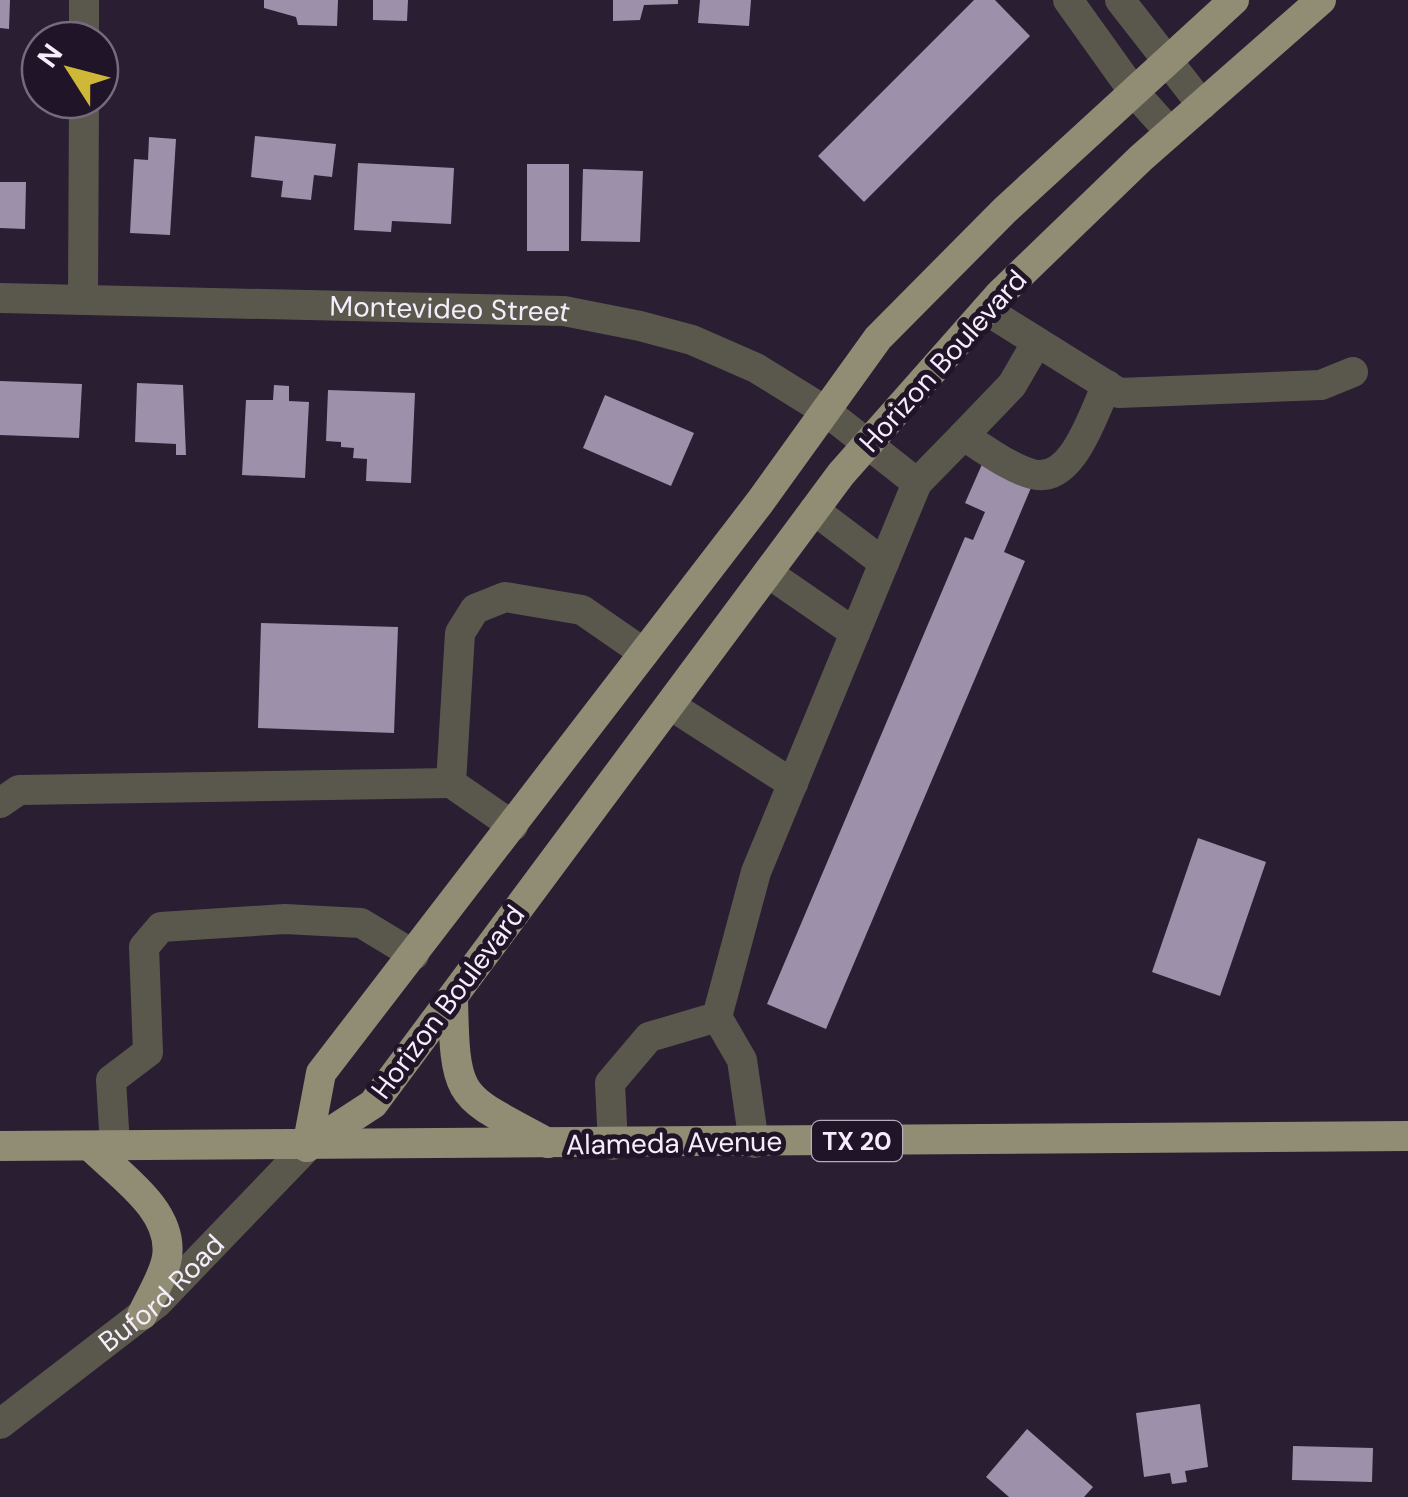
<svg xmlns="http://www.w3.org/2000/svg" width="1408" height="1497" font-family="'DM Sans',sans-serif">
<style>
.building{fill:#9d90aa}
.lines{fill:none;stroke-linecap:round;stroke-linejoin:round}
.minor{stroke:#5a584d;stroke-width:30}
.major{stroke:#918c74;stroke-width:30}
.labels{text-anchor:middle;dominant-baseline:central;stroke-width:10;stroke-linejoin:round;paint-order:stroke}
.shield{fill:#1f1428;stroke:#b5acbc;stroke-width:2.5}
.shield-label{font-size:25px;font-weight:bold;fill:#f5edfc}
.street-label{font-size:28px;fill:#f5edfc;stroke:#1f1428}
</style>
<rect width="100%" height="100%" fill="#291e32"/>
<g class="building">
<path d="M 0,0 L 10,0 L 9,29 L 0,28 Z"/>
<path d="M 264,0 L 338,0 L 337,26 L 298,25 L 296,17 L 264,8 Z"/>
<path d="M 373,0 L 408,0 L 407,21 L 373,20 Z"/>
<path d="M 613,0 L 678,0 L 678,4 L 644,5 L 640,20 L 613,21 Z"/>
<path d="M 700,0 L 751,0 L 749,26 L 698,23 Z"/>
<path d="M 974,0 L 995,0 L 1030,36 L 864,202 L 818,156 Z"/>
<path d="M 255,136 L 336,144 L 332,177 L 314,175 L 311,200 L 281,197 L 283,181 L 251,177 Z"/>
<path d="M 149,137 L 176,139 L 170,235 L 130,233 L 134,159 L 148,160 Z"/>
<path d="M 358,163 L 454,168 L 451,224 L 392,221 L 391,232 L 354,230 Z"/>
<rect x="527" y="164" width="42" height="87"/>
<path d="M 583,169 L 643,171 L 640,242 L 581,241 Z"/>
<path d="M 0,182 L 26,182 L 25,229 L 0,228 Z"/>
<path d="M 0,381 L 82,384 L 79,438 L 0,435 Z"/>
<path d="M 137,383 L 183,385 L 186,455 L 176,455 L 176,444 L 135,442 Z"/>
<path d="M 274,385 L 289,386 L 289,401 L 309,402 L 305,478 L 242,475 L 246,400 L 273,400 Z"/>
<path d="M 328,390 L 415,393 L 411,483 L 366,481 L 367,459 L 353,458 L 354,448 L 341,447 L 341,442 L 326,441 Z"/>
<path d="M 605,395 L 694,433 L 671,486 L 583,448 Z"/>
<path d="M 983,462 L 1033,483 L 1004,552 L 1025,561 L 826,1029 L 767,1004 L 965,537 L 973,540 L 985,512 L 965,503 Z"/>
<path d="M 261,623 L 398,627 L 394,733 L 258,728 Z"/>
<path d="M 1198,838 L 1266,862 L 1220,996 L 1152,972 Z"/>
<path d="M 1200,1404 L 1208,1467 L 1185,1471 L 1187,1482 L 1172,1484 L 1170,1473 L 1144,1477 L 1136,1413 Z"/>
<path d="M 1027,1429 L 1093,1487 L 1084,1497 L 1009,1497 L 986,1477 Z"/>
<path d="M 1293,1446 L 1373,1448 L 1372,1482 L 1292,1480 Z"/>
</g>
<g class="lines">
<g class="minor">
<path d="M 1068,0 L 1133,91 L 1170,132"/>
<path d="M 1120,0 L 1202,105"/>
<path d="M 84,40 L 84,0"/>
<path id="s1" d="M 0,298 L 564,311 L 640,326 L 692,340 L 756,368 L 827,412 L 917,483 L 963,436"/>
<path d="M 83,299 L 84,100"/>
<path d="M 986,310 L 1119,393 L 1321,385 L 1353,372"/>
<path d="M 1037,342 L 1012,385 L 963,436 C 984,448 1009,468 1032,474 C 1073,485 1093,413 1107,385"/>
<path d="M 814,510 L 884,563"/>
<path d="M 768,573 L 855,633"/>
<path d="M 670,705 L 793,784"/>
<path d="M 0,803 L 19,790 L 451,783"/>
<path d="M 513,826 L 451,783 L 460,633 L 475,609 L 505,597 L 582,610 L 644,653"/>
<path d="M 754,1143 L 742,1060 L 717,1017 L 756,872 L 917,483"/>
<path d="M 613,1145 L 610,1083 L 649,1037 L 717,1017"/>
<path d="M 115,1146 L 111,1080 L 148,1052 L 144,947 L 161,927 L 285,919 L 361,923 L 414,955"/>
<path id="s2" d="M 0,1424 L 157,1303 L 307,1147"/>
</g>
<g class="major">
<path d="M 453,999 C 455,1104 459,1094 548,1143"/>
<path d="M 0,1146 L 1408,1136"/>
<path d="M 90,1146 C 119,1175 174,1210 167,1257 C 164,1276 150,1297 142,1315"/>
<path d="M 307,1147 L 373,1104 L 841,474 L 1000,294 L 1141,158 L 1321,0"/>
<path d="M 307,1147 L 321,1073 L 760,502 L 878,338 L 1005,210 L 1234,0"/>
</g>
</g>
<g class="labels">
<rect class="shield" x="812" y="1121" width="90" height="40" rx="8"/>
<g class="shield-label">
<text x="857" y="1141">TX 20</text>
</g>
<g class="street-label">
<text stroke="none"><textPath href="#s1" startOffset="450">Montevideo Street</textPath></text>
<text transform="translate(943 361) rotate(-48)">Horizon Boulevard</text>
<text transform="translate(448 1002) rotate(-53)">Horizon Boulevard</text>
<text transform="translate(674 1143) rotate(-1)">Alameda Avenue</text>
<text stroke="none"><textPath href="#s2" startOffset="208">Buford Road</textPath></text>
</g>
</g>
<g transform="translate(70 70) rotate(306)"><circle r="48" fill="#1f1428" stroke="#756b7d" stroke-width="2.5"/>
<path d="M0-8L18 38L0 25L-18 38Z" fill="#cfb837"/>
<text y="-15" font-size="28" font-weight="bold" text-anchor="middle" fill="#f5edfc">N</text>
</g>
</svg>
